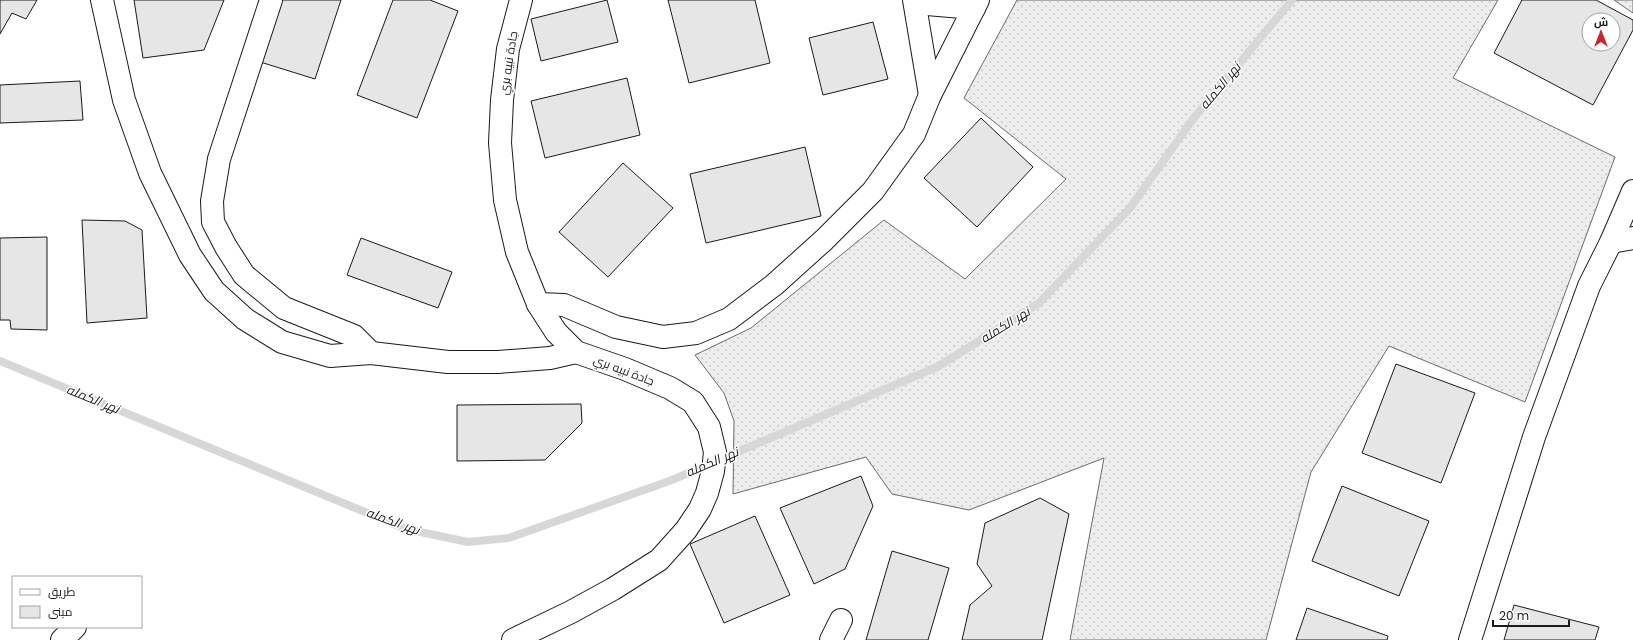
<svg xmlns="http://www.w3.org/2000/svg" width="1633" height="640" font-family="Poppins,Cairo,sans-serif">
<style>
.grass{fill:url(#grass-dots);stroke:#6a6a6a}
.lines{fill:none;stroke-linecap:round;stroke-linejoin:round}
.stream{stroke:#d7d7d7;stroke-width:8}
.building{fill:#e6e6e6;stroke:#1a1a1a;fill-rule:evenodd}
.street-casing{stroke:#1a1a1a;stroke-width:24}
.secondary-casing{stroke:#1a1a1a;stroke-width:24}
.street{stroke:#fff;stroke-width:22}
.secondary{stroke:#fff;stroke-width:22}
.labels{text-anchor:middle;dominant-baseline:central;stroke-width:3;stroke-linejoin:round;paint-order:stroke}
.street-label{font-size:12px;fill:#1a1a1a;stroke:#fff}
.water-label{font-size:13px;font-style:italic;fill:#1a1a1a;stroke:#fff}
</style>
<defs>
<pattern id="grass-dots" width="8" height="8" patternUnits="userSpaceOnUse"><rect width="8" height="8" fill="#ededed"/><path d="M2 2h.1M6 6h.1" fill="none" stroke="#cbcbcb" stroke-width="1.8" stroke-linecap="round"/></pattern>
</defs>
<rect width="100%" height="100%" fill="#fff"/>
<g class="grass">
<path d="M 1017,0 L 1498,0 L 1453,78 L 1615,157 L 1525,402 L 1389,346 L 1311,472 L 1266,640 L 1070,640 L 1104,458 L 969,510 L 892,494 L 866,457 L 733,494 L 734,421 L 724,393 L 695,355 L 751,328 L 884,220 L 965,279 L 1066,179 L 964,98 Z"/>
<path d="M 1614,0 L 1633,0 L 1633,13 Z"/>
</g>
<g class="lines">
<path class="stream" d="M 0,361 L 406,529 L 468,542 L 509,538 L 672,480 L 939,366 L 1039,303 L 1130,208 L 1193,119 L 1292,0"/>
</g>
<g class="building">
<path d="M 0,0 L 37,0 L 26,19 L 12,13 L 0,34 Z"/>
<path d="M 134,0 L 224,0 L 204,50 L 143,58 Z"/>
<path d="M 277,0 L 341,0 L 315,79 L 257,61 Z"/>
<path d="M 393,0 L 430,0 L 458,11 L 417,118 L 357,95 Z"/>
<path d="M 607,0 L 618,42 L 541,61 L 531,19 Z"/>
<path d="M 668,0 L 755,0 L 770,63 L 689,83 Z"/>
<path d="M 1522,0 L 1596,0 L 1633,20 L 1633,30 L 1593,105 L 1494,53 ZM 1589,20 L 1613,20 L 1613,44 L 1589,44 Z"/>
<path d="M 873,22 L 888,79 L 823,95 L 809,38 Z"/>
<path d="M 627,78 L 640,135 L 545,158 L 531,101 Z"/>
<path d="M 80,81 L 83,120 L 0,123 L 0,85 Z"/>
<path d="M 981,118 L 1033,167 L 977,227 L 924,178 Z"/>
<path d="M 805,147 L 821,216 L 706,243 L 690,174 Z"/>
<path d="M 623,163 L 673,208 L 608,277 L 559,232 Z"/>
<path d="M 82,220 L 125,221 L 142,230 L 147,318 L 87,323 Z"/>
<path d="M 47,237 L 47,330 L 11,329 L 10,320 L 0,320 L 0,238 Z"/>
<path d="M 361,238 L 452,272 L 438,308 L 347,275 Z"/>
<path d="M 1396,364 L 1475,393 L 1441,483 L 1362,453 Z"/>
<path d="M 581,404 L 582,423 L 545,460 L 457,461 L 457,405 Z"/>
<path d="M 861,476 L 873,506 L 845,569 L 814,584 L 780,508 Z"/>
<path d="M 1342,486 L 1429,521 L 1399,596 L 1312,561 Z"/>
<path d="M 1040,498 L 1069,514 L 1042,640 L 962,640 L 970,605 L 992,586 L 977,564 L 985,523 Z"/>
<path d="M 755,516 L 790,595 L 724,623 L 690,544 Z"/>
<path d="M 892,551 L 949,568 L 928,640 L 866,640 Z"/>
<path d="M 1514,605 L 1599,627 L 1595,640 L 1504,640 Z"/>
<path d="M 1307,608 L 1388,636 L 1387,640 L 1296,640 Z"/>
</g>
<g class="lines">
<defs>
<g id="street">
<path d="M 102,0 L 124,100 L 150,173 L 190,255 L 214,291 L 245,319 L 282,342 L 330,356 L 371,353 L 448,362 L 498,362 L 550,358 L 576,352"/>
<path d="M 271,0 L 219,159 L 212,201 L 213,222 L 226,247 L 244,275 L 284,308 L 354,336 L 371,353"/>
<path d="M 914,0 L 930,95"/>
<path d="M 915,3 L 974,8"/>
<path d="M 538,304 L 564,305 L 616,327 L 663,337 L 696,333 L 729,319 L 774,285 L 824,240 L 873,191 L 914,134 L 930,95 L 978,0"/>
<path d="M 62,640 L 75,627"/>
<path d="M 831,640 L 841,620"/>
</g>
<g id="secondary">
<path d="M 1611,242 L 1633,238"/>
<path d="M 513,640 L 571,612 L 613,589 L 659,560 L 686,530 L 700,509 L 707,493 L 713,471 L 715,452 L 709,427 L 693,402 L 670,388 L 625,369 L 576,352 L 556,332 L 538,304 L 517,252 L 505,200 L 500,143 L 502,100 L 508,49 L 521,0"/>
<path d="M 1470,640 L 1534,437 L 1589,286 L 1611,242 L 1633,191"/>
</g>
</defs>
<use href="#street" class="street-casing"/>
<use href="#secondary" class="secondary-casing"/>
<use href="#street" class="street"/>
<use href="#secondary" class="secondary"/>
</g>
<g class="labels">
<g class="street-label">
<text transform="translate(508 63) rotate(-81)">جادة نبيه بري</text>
<text transform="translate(624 370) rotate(21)">جادة نبيه بري</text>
</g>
<g class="water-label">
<text transform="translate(1220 86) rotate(-50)">نهر الكمله</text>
<text transform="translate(1005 325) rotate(-32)">نهر الكمله</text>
<text transform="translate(93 399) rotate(22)">نهر الكمله</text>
<text transform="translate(712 462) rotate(-23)">نهر الكمله</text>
<text transform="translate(393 521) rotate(20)">نهر الكمله</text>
</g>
</g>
<rect x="12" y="576" width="130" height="52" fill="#ffffff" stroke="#a3a3a3"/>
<rect x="20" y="589" width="20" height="6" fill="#ffffff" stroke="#a3a3a3"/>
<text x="48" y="596" font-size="12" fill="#1a1a1a">طريق</text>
<rect x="20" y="606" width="20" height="12" fill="#e6e6e6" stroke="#a3a3a3"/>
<text x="48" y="616" font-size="12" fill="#1a1a1a">مبنى</text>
<g transform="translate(1601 32)"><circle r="19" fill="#ffffff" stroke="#a3a3a3"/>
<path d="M0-3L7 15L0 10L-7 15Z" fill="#c62828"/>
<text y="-6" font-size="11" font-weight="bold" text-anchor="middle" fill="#1a1a1a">ش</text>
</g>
<path d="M1493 620v6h76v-6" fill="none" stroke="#1a1a1a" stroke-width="2"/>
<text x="1499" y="620" font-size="12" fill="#1a1a1a" stroke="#ffffff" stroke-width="3" paint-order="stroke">20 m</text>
</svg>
